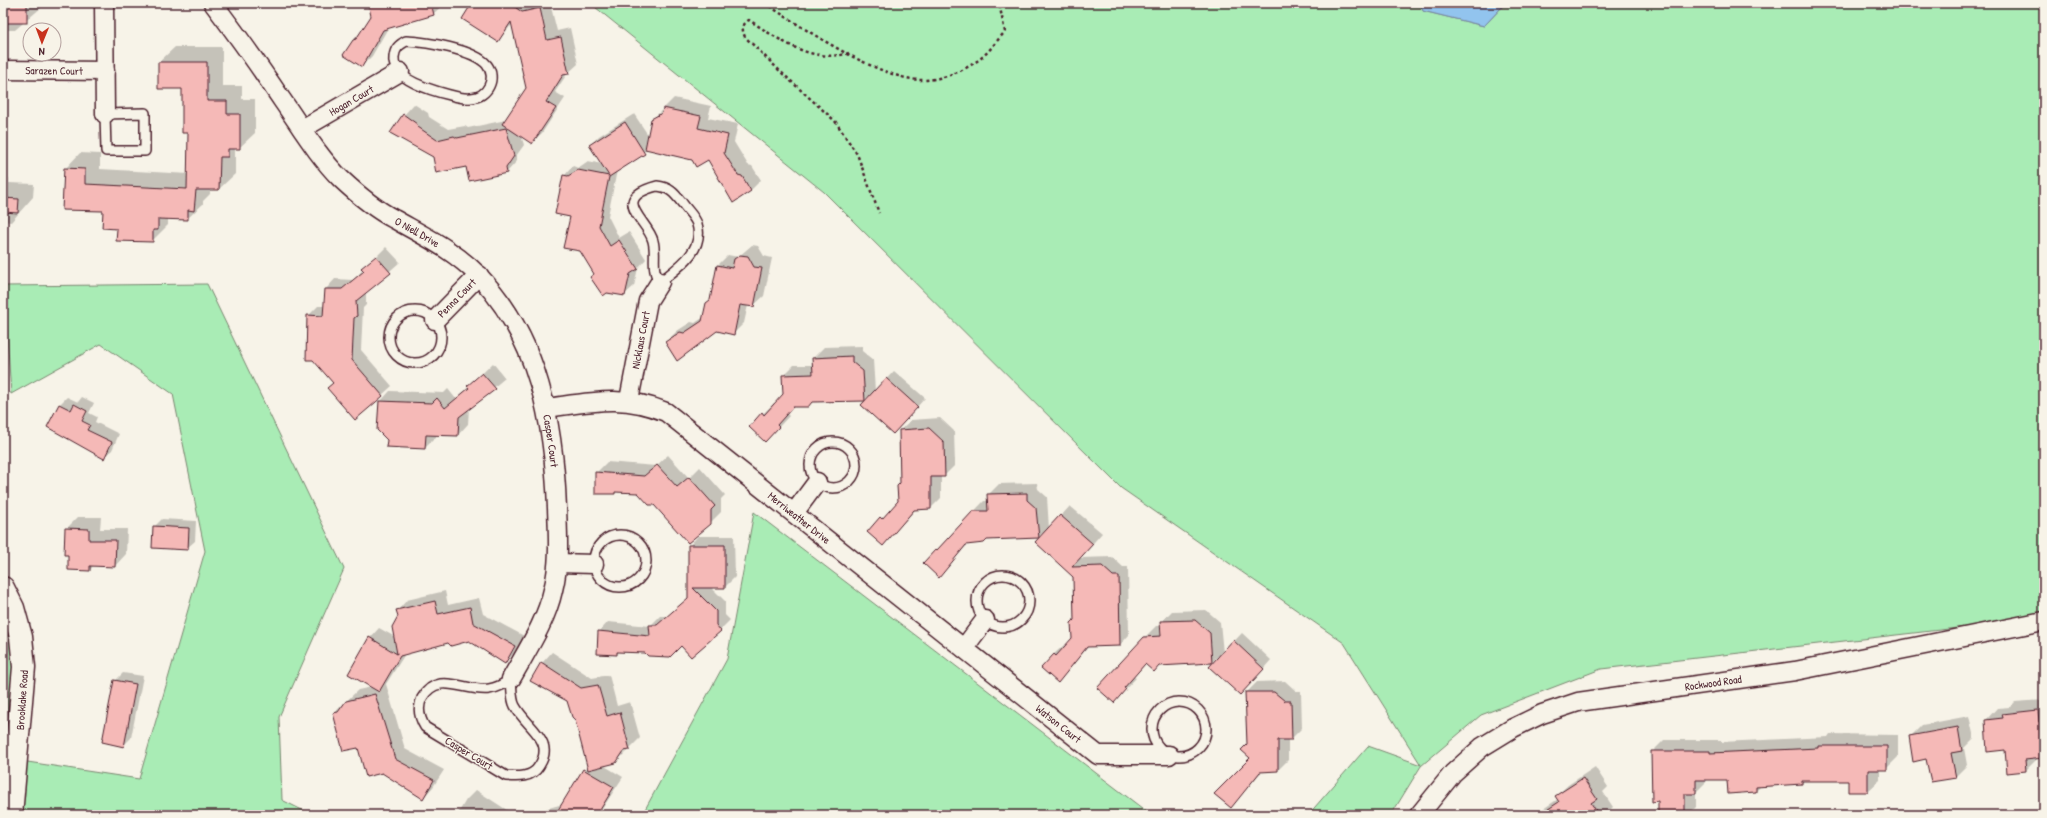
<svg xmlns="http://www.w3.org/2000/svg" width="2047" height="818" font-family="'Patrick Hand',sans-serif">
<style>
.green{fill:#a9ecb5;stroke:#7a8670}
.water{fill:#92c4ee;stroke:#7582a0}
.shadow{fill:#0003}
.building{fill:#f5b9b7;stroke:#4a1f2b}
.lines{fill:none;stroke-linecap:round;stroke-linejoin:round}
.lane-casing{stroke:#4a1f2b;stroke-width:12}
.street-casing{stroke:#4a1f2b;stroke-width:21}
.secondary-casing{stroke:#4a1f2b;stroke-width:25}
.path{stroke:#4a1f2b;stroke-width:2.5;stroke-dasharray:3 3;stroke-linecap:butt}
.lane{stroke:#f7f3e8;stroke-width:9}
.street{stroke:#f7f3e8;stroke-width:18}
.secondary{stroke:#f7f3e8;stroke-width:22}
.labels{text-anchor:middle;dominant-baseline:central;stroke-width:3;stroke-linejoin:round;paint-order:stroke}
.street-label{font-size:11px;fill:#4a1f2b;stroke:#f7f3e8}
</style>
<rect width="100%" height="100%" fill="#f7f3e8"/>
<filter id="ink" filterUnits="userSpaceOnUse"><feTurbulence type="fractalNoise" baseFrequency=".025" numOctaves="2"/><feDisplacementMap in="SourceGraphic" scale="8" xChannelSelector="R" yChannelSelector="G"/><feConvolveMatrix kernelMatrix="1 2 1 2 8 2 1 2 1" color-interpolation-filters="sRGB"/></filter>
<g filter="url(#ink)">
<g class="green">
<path d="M 590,3 L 1420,3 L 1423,11 L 1484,26 L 1502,7 L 1501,3 L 2044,3 L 2044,618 L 1601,669 L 1481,715 L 1421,766 L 1391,815 L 1308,815 L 1368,746 L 1421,765 L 1344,643 L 1121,488 L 824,192 Z"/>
<path d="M 207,284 L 344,569 L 279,717 L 282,800 L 312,815 L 3,815 L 3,600 L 17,630 L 8,759 L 139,779 L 205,551 L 173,394 L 101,344 L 11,394 L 4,286 Z"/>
<path d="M 754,512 L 1151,815 L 642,815 L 727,659 Z"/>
</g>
<path class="water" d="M 1420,3 L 1501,3 L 1502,7 L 1484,26 L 1423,11 Z"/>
<g class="shadow">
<path d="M 3,3 L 42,3 L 42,7 L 15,30 L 3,30 Z"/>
<path d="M 369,3 L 443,3 L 444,4 L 433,14 L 388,28 L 372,56 L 362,66 L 353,40 L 361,32 L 372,16 Z"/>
<path d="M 467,3 L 550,3 L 557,31 L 570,28 L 578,64 L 567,74 L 555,92 L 565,98 L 542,133 L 532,142 L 521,135 L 524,145 L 516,156 L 517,161 L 507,172 L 467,166 L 433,156 L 404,115 L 414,104 L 428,113 L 429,117 L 448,129 L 465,126 L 468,128 L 506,120 L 527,88 L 512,24 L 498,41 L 469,11 Z"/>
<path d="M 175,47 L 222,47 L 222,86 L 242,86 L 242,99 L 255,99 L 255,133 L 239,148 L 235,149 L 235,174 L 219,189 L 210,189 L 210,194 L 203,201 L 203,204 L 187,219 L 168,219 L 168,225 L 152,241 L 118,228 L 104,210 L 65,169 L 80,153 L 100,154 L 100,169 L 189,174 L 189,132 L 183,88 L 159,62 Z"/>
<path d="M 674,98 L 711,106 L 708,118 L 738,124 L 734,142 L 748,165 L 752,166 L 761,180 L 750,191 L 708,158 L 693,159 L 648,149 L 617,170 L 608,216 L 619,238 L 629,232 L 646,259 L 638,268 L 634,286 L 624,295 L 607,292 L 595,274 L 571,216 L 564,176 L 573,166 L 578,168 L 588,161 L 602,164 L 590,145 L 599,136 L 634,114 L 648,135 L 652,120 Z"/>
<path d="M 3,177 L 9,178 L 9,183 L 34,184 L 33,197 L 11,222 L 3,221 Z"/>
<path d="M 752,245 L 758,246 L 764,256 L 772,258 L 764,296 L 753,306 L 748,305 L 744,323 L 733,334 L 717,330 L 666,342 L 677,331 L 691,322 L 695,323 L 704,317 L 707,303 L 711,299 L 718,265 L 728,255 L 738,257 Z"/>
<path d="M 386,247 L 400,262 L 366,292 L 366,305 L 363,308 L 361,350 L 392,386 L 382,395 L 334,383 L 308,316 L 318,306 L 325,306 L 326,289 L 335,279 L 353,280 Z"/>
<path d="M 862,346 L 862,351 L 873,360 L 875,391 L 894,371 L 925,398 L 901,425 L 869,396 L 864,400 L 813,401 L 808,406 L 793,406 L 787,414 L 789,416 L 776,430 L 750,427 L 774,403 L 775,404 L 784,394 L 783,376 L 794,365 L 814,365 L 813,358 L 824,347 Z"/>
<path d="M 493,363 L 505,378 L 469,408 L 468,424 L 458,435 L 436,434 L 436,437 L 425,448 L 388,439 L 380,402 L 390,391 L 444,393 L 448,389 L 456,399 Z"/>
<path d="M 67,397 L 78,402 L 82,397 L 94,403 L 89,413 L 97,417 L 95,422 L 119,434 L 112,450 L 104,457 L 59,405 Z"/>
<path d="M 940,418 L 954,431 L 955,465 L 944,476 L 941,476 L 941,498 L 931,508 L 916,509 L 883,545 L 868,532 L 899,502 L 901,483 L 900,430 L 911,420 Z"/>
<path d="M 668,455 L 689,478 L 700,467 L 725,495 L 721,499 L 721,512 L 710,523 L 654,504 L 639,492 L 617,491 L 614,493 L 596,473 L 607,462 L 656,466 Z"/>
<path d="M 1037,483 L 1038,489 L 1047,497 L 1049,529 L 1070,506 L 1102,533 L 1080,558 L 1112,557 L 1123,567 L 1128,567 L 1129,635 L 1120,645 L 1089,646 L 1058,682 L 1054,654 L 1064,645 L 1066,646 L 1073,638 L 1075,620 L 1074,577 L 1043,533 L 1038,537 L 987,539 L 968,544 L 939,576 L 924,563 L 984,501 L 989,501 L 988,495 L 999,484 Z"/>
<path d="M 78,517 L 101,517 L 100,529 L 127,529 L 126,554 L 115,566 L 94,565 L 90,570 L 69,554 L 66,529 Z"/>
<path d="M 162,519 L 196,521 L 195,541 L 187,548 L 154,527 Z"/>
<path d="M 698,536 L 734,536 L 735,577 L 725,587 L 711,587 L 725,601 L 725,615 L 730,620 L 720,630 L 646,652 L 619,651 L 617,654 L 599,632 L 608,622 L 650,626 L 660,616 L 668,616 L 689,598 L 689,546 Z"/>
<path d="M 445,591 L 448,605 L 479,598 L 483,614 L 524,636 L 514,653 L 505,663 L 469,640 L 448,642 L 405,654 L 386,684 L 405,749 L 444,770 L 433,787 L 423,798 L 382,772 L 359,746 L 334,713 L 358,690 L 372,687 L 370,638 L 379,628 L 395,637 L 399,616 L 398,610 L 407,600 Z"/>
<path d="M 1206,610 L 1220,622 L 1223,653 L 1242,633 L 1271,660 L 1248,686 L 1218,656 L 1212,662 L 1146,663 L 1134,677 L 1136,678 L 1114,701 L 1145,637 L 1156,626 L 1161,626 L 1161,622 L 1172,611 Z"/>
<path d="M 552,652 L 592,678 L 609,675 L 617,706 L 630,702 L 640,738 L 616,762 L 603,765 L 623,777 L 598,815 L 457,815 L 466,800 L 476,790 L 513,814 L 527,809 L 531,813 L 563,804 L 588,765 L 576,719 L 568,700 L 542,663 Z"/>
<path d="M 123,673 L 143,676 L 131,738 L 124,745 L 115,681 Z"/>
<path d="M 1285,681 L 1296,691 L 1301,691 L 1302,728 L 1291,739 L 1288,739 L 1288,760 L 1278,770 L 1262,771 L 1231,807 L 1251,758 L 1248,744 L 1246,693 L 1257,682 Z"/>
<path d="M 2044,700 L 2044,757 L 2038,758 L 2026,770 L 2006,749 L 1986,720 L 1997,708 L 2010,707 L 2015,702 Z"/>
<path d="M 1969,716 L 1974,738 L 1964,748 L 1967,765 L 1955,777 L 1927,758 L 1910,737 L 1922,725 Z"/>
<path d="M 1830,734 L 1898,735 L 1898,757 L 1886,769 L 1880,769 L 1880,780 L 1868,791 L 1849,780 L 1805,780 L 1802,783 L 1762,785 L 1756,791 L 1728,779 L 1707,779 L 1707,781 L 1696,792 L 1696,807 L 1688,815 L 1659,815 L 1659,800 L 1652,752 L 1664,740 L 1721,740 L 1721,742 L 1828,737 Z"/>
<path d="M 1595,767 L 1608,787 L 1603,792 L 1613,807 L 1605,815 L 1534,815 L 1558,799 L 1556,796 L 1568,785 Z"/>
</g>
<g class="building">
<rect x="3" y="3" width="24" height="20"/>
<path d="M 368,3 L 431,3 L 434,15 L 383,30 L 362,67 L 343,55 L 353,40 L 356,39 L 371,16 Z"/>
<path d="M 472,3 L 509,3 L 522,12 L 540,8 L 547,40 L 561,37 L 569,74 L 563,75 L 546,102 L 556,108 L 532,144 L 502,124 L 526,88 L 511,22 L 498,42 L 462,19 Z"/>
<path d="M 158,62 L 207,62 L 207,101 L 227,101 L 227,114 L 240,114 L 240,149 L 228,149 L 228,157 L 220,157 L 219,190 L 196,190 L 194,211 L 188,210 L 188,220 L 158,219 L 158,230 L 153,230 L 153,242 L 116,241 L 117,229 L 102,228 L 103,211 L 62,210 L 64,168 L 85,169 L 85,184 L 187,189 L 188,133 L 182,133 L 182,89 L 158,89 Z"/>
<path d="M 663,108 L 701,116 L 698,128 L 728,135 L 724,153 L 738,175 L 742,176 L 751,191 L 733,203 L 708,160 L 696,167 L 692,160 L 645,149 L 651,119 L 662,113 Z"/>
<path d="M 403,114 L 417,124 L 418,127 L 437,140 L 454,136 L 457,138 L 506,128 L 514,156 L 506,168 L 507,173 L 469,181 L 466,167 L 436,173 L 433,157 L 390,133 Z"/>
<path d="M 625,122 L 645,154 L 609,177 L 599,226 L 610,246 L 619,240 L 638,269 L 630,274 L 625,296 L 607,293 L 603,296 L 590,277 L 594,274 L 580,251 L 563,248 L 570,217 L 555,214 L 563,175 L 568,176 L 578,170 L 609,176 L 589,145 Z"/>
<path d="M 3,198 L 19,199 L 18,213 L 3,212 Z"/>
<path d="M 740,255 L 748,256 L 754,267 L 762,268 L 754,307 L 740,305 L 734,335 L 717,331 L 677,361 L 665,342 L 680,332 L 684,333 L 702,321 L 706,303 L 710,300 L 717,265 L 732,268 L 734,259 Z"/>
<path d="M 376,256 L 391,273 L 356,301 L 357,316 L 354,318 L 352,360 L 383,396 L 355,420 L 327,388 L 333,383 L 313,360 L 306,360 L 307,315 L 323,316 L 325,289 L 342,289 L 364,271 L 361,268 Z"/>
<path d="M 852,356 L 852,362 L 863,371 L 865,401 L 812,402 L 808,407 L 793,407 L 777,425 L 779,427 L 765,442 L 749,427 L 762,412 L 764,415 L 783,394 L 782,375 L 813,374 L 812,358 Z"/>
<path d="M 482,373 L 496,389 L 459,417 L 458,436 L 426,435 L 425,449 L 386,447 L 387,440 L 377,430 L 379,401 L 432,403 L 437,398 L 445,408 L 469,388 L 467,386 Z"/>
<path d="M 886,378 L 918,407 L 893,434 L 861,405 Z"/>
<path d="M 59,404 L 71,410 L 74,404 L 87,411 L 82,421 L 90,425 L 87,430 L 112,442 L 104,459 L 47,427 Z"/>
<path d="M 929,428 L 944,442 L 945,477 L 931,477 L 931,509 L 914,510 L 883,546 L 867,532 L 880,517 L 882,519 L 898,501 L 897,486 L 900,483 L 899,430 Z"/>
<path d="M 657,465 L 677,487 L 689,477 L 715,506 L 711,510 L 711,524 L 688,543 L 654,505 L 649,505 L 638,493 L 615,492 L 615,494 L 595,494 L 595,472 L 644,476 Z"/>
<path d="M 1027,493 L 1027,500 L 1036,508 L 1039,538 L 987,540 L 984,543 L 966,545 L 939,578 L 923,563 L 936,549 L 937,550 L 973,511 L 988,511 L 987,494 Z"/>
<path d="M 1060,515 L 1093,544 L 1072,567 L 1102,566 L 1113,576 L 1119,576 L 1120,646 L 1087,647 L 1058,683 L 1041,668 L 1054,654 L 1056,656 L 1072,638 L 1071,623 L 1074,620 L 1073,577 L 1035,542 Z"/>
<path d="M 153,526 L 189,528 L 188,550 L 152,548 Z"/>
<path d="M 65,528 L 89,529 L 89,540 L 116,540 L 115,567 L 90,566 L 90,571 L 68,570 L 68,555 L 64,555 Z"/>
<path d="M 688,545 L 725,545 L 725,588 L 693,588 L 716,611 L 716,625 L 721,631 L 691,657 L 681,646 L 670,657 L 648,656 L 645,653 L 617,652 L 617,655 L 597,654 L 598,631 L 650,636 L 649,625 L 657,625 L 688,598 Z"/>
<path d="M 435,601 L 438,614 L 470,607 L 473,623 L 515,646 L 505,664 L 469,641 L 451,646 L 448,643 L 400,656 L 379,692 L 348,674 L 369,637 L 397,654 L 392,627 L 398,616 L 396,610 Z"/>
<path d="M 1195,620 L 1210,633 L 1212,663 L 1159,666 L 1154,672 L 1145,664 L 1124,688 L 1126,689 L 1114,703 L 1097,688 L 1144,637 L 1161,636 L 1160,621 Z"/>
<path d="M 1233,640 L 1264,669 L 1240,695 L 1209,667 Z"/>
<path d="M 541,662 L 581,688 L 598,685 L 607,716 L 620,712 L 630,750 L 624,751 L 616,763 L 588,770 L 575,720 L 572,717 L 567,701 L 530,681 Z"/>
<path d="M 114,680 L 136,684 L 124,747 L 102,742 Z"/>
<path d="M 1245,692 L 1274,692 L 1285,701 L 1291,701 L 1292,740 L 1278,740 L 1278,771 L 1260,772 L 1231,808 L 1214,794 L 1250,758 L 1241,750 L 1247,744 Z"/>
<path d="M 375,694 L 395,759 L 434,780 L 423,799 L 382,773 L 366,777 L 358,748 L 343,751 L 333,713 L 338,712 L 346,701 Z"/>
<path d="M 2038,710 L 2039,722 L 2044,722 L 2044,758 L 2025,760 L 2026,771 L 2007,773 L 2005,750 L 1987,752 L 1985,720 L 2003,718 L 2002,714 Z"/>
<path d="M 1958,727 L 1962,751 L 1951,753 L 1956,778 L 1931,782 L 1926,759 L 1913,762 L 1909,736 Z"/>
<path d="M 1818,746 L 1887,746 L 1887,770 L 1868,770 L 1868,792 L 1848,792 L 1848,781 L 1802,781 L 1802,784 L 1756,787 L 1756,792 L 1728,794 L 1727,780 L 1696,780 L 1696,794 L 1685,794 L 1685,815 L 1658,815 L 1658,801 L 1652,802 L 1651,751 L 1710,751 L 1710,753 L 1818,748 Z"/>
<path d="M 583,769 L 614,787 L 597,815 L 555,815 Z"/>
<path d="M 1583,778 L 1597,799 L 1591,803 L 1599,815 L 1539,815 L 1559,802 L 1555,796 Z"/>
</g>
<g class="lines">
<defs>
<g id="lane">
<path d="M 406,41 C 426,42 474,49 487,65 C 497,78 488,97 471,98 C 464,99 457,97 450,95 C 434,91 391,80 394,57 C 395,48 399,45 406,41 Z"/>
<path d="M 145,113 L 145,151 L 106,151 L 105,114 Z"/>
<path d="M 657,186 C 670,187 675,194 683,204 C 687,210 695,217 697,224 C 705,251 677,268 660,282 C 650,269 657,256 653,241 C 648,220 608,199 657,186 Z"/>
<circle cx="415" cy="337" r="26"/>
<circle cx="833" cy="465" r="23"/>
<circle cx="620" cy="561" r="26"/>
<circle cx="1003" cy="601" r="26"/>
<path d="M 511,679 C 512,687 511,699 515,706 C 527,728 556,740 539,766 C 532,778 517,777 506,776 L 425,727 C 419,717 417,708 422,698 C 438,670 464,692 489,689 C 498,688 504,684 511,679 Z"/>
<circle cx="1179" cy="729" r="27"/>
</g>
<g id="street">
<path d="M 104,3 L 105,114"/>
<path id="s1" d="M 213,3 C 237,35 260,67 282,100 C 301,127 318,156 341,179 C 357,194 375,209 394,219 C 424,236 454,250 479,276 C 539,339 554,424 557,508 C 558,535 560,563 553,590 C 546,622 527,650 511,679"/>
<path id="s2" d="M 3,70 L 105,71"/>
<path id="s3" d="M 302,129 L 400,72"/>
<path id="s4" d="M 435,320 L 479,275"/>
<path id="s5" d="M 629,400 L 648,301 L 660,282"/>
<path id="s6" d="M 546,408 C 592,402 622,394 666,412 L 1098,755 L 1169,755"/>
<path d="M 794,513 L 817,482"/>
<path d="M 558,563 L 594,564"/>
<path d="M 964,648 L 985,620"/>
<path id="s7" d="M 1419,815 L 1453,773 L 1482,747 L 1513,728 L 1542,714 L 1578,702 L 1795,671 L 2044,621"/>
</g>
<path id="secondary" d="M 3,588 L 13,608 L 21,637 L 24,667 L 11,815"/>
</defs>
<use href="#lane" class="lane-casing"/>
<use href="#street" class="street-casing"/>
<use href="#secondary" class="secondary-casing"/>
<g class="path">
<path d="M 765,3 C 801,27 877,78 920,80 C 938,81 962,72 977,61 C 988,54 996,41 1005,32 L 999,3"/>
<path d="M 849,53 C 811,64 780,40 749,20 C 741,25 742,30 745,37 L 782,73 L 835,121 L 857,154 L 879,213"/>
</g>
<use href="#lane" class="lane"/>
<use href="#street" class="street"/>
<use href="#secondary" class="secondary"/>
</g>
</g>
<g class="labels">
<g class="street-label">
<text stroke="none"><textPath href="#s2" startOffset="51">Sarazen Court</textPath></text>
<text stroke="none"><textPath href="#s3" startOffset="57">Hogan Court</textPath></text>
<text stroke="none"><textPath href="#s1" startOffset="311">O Niell Drive</textPath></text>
<text stroke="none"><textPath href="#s4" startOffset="31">Penna Court</textPath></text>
<text stroke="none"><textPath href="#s5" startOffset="61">Nicklaus Court</textPath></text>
<text stroke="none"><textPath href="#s1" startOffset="570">Casper Court</textPath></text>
<text stroke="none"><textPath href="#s6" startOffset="292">Merriweather Drive</textPath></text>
<text stroke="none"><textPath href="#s7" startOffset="336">Rockwood Road</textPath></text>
<text transform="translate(22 700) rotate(-86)">Brooklake Road</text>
<text stroke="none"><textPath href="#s6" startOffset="623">Watson Court</textPath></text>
<text transform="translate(469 753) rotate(31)">Casper Court</text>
</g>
</g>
<rect width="2047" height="818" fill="none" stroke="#f7f3e8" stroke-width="16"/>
<rect x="8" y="8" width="2031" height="802" fill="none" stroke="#4a1f2b" stroke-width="1.5" filter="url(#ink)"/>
<g transform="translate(42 42) rotate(181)"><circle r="19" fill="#f7f3e8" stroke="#b29e9c"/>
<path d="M0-3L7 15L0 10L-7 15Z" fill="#c8321e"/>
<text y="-6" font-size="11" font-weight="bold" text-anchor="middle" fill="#4a1f2b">N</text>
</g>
</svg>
